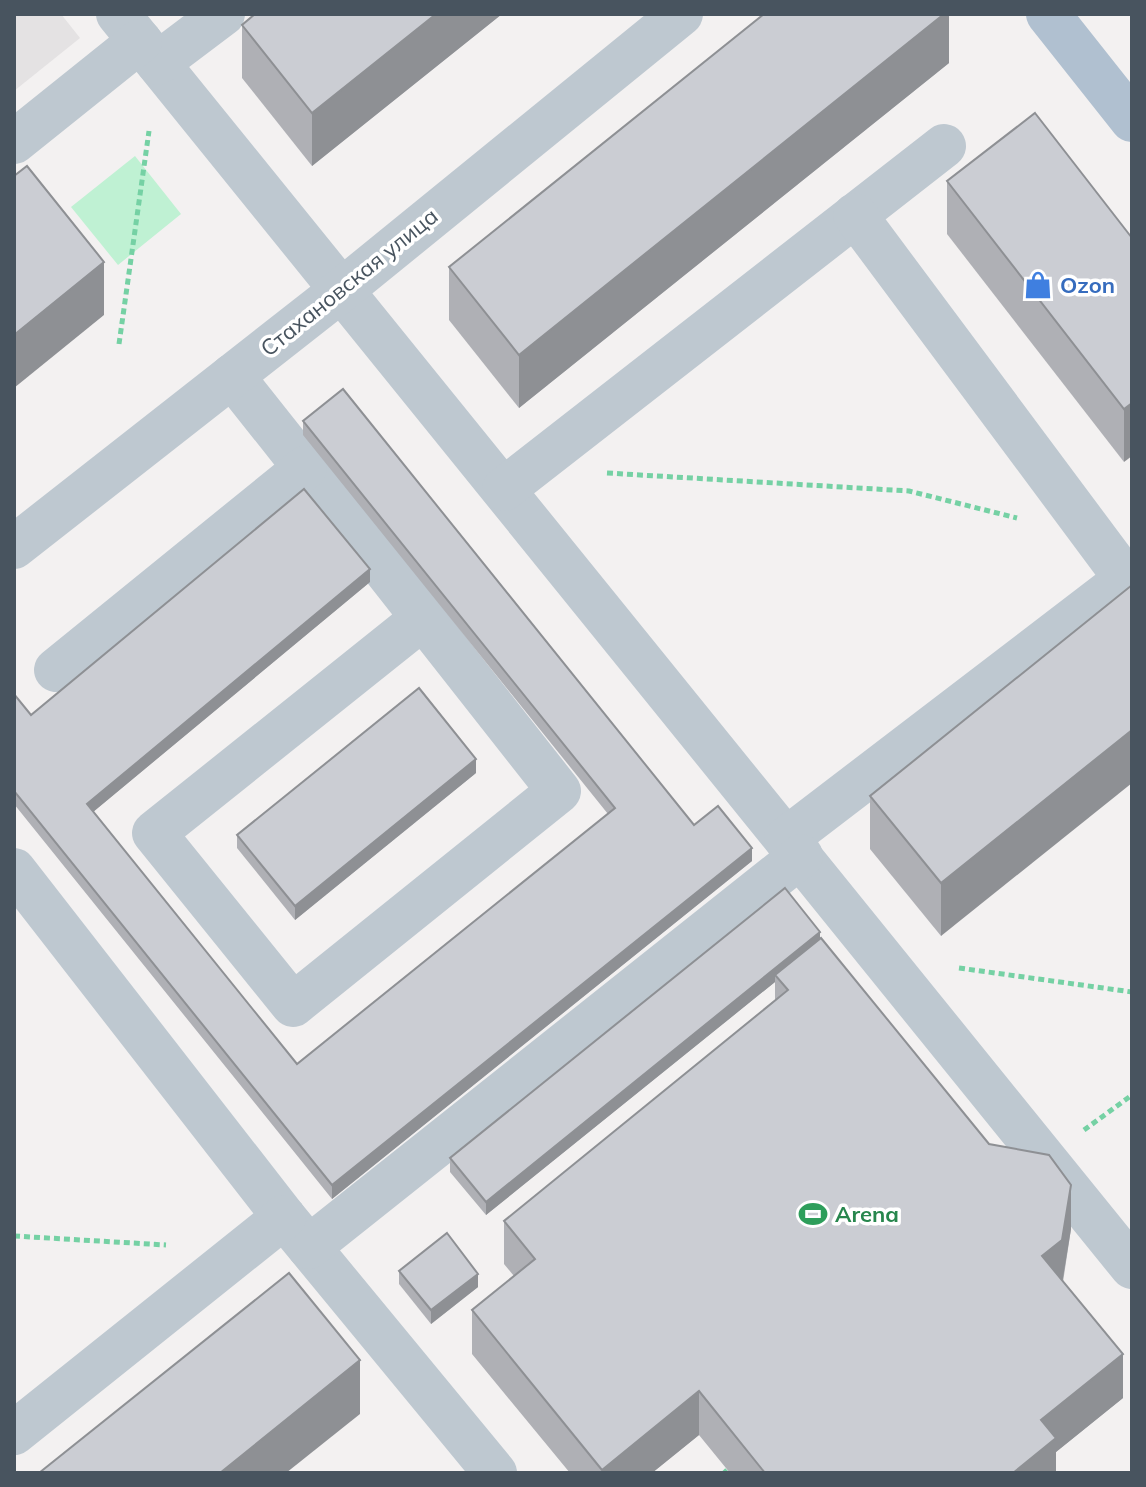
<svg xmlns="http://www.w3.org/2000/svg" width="1146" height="1487" font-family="Mulish,sans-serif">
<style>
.education{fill:#e4e2e3}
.green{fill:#bff1d3}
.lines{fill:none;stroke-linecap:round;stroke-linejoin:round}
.path{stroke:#75d1a4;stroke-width:5;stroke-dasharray:6 4;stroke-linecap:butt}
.minor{stroke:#bec8d0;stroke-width:44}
.major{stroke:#b0c0d0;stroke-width:44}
.wall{fill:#afb0b5}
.shaded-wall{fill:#8e9094}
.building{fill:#cbcdd3;stroke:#8e9094;stroke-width:2}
.labels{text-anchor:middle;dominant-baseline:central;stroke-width:7;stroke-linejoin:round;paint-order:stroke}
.street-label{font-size:22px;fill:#48545f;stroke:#fff}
.shop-label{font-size:22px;font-weight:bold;fill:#366cbe;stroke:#fff;text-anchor:start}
.leisure-label{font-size:22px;font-weight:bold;fill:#27864d;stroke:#fff;text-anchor:start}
</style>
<rect width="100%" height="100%" fill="#f3f1f1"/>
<path class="education" d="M 14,14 L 61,14 L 80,38 L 14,91 Z"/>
<path class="green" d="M 135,156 L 181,214 L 118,265 L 71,207 Z"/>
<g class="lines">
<g class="path">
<path d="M 119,344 L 149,131"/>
<path d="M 607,473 L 909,491 L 1017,518"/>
<path d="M 959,968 L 1132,992"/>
<path d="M 1084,1130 L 1132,1095"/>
<path d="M 14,1236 L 166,1245"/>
<path d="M 724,1473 L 727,1470"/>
</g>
<g class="minor">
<path d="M 118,14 L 1132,1267"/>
<path d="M 158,63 L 223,14"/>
<path d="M 14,142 L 140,41"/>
<path d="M 232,376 L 305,468 L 559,791 L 293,1005 L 154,833 L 423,618"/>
<path d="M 504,489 L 944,146"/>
<path d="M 14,547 L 343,289 L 681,14"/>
<path d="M 56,670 L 305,468"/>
<path d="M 786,839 L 1126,579 L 855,215"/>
<path d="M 14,870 L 284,1217 L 495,1473"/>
<path d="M 309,1247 L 801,856"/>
<path d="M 14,1433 L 284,1217"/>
</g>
<path class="major" d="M 1048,14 L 1132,120"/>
</g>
<g class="wall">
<path d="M 502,14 L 312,166 L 242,78 L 242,25 Z"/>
<path d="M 949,14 L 949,63 L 519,408 L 449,320 L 449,267 Z"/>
<path d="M 947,181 L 1132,238 L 1124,462 L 947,234 Z"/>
<path d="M 303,421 L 694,825 L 752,861 L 332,1199 L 14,804 L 14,694 L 31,715 L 370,582 L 93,812 L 297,1064 L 608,814 L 303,435 Z"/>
<path d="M 1132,585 L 941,936 L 870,849 L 870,796 Z"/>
<path d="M 476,773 L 295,920 L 237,848 L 237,835 Z"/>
<path d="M 820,938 L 989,1144 L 1071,1229 L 1063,1282 L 1123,1398 L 1056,1452 L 1056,1473 L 730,1473 L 699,1435 L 652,1473 L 570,1473 L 472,1354 L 472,1310 L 514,1276 L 504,1264 L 504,1221 L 775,1000 L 775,982 L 486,1215 L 450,1172 L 450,1158 Z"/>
<path d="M 399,1271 L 478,1287 L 431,1324 L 399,1284 Z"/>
</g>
<g class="shaded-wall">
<path d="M 436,14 L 502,14 L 312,166 L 312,113 Z"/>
<path d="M 944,14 L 949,14 L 949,63 L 519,408 L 519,355 Z"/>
<path d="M 104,262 L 104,315 L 14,388 L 14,335 Z"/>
<path d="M 1132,403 L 1132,456 L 1124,462 L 1124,409 Z"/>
<path d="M 370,569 L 370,582 L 87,817 L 87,804 Z"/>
<path d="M 1132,730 L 1132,783 L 941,936 L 941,883 Z"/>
<path d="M 476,759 L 476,773 L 295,920 L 295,906 Z"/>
<path d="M 752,848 L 752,861 L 332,1199 L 332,1185 Z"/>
<path d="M 820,932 L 820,945 L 775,975 L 775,982 L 486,1215 L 486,1202 Z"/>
<path d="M 1071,1185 L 1071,1229 L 1062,1284 L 1042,1256 Z"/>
<path d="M 478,1274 L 478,1287 L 431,1324 L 431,1310 Z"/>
<path d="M 1123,1354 L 1123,1398 L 1056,1452 L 1056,1473 L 1013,1473 L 1041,1420 Z"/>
<path d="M 360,1360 L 360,1414 L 286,1473 L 220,1473 Z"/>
<path d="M 699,1391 L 699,1435 L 652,1473 L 602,1473 L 602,1470 Z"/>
</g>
<g class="building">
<path d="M 255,14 L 436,14 L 312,113 L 242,25 Z"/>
<path d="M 764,14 L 944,14 L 519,355 L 449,267 Z"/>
<path d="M 1035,113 L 1132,238 L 1132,403 L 1124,409 L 947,181 Z"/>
<path d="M 27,166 L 104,262 L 14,335 L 14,176 Z"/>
<path d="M 343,389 L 694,825 L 718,806 L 752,848 L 332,1185 L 14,791 L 14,694 L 31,715 L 304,489 L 370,569 L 87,804 L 297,1064 L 615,808 L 303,421 Z"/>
<path d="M 1132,585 L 1132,730 L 941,883 L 870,796 Z"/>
<path d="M 419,688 L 476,759 L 295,906 L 237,835 Z"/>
<path d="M 785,888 L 820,932 L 486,1202 L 450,1158 Z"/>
<path d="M 821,938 L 989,1144 L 1049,1155 L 1071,1185 L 1062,1240 L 1042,1256 L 1123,1354 L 1041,1420 L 1056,1438 L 1013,1473 L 765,1473 L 699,1391 L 602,1470 L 472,1310 L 535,1259 L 504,1221 L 788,990 L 775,975 Z"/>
<path d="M 447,1233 L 478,1274 L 431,1310 L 399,1271 Z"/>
<path d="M 289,1273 L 360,1360 L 220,1473 L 39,1473 Z"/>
</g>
<defs>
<symbol id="shop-bare" viewBox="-9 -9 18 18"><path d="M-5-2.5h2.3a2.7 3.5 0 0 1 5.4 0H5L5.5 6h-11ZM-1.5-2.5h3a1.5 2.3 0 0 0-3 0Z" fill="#3f7fe0" stroke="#fff" stroke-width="2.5" paint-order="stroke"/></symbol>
<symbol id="stadium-bare" viewBox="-9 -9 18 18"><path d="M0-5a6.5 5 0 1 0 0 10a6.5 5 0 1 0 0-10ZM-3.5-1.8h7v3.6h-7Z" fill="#2e9e5b" stroke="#fff" stroke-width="2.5" paint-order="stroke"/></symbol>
</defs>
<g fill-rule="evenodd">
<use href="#shop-bare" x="1018" y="265" width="40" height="40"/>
<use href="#stadium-bare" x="793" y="1194" width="40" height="40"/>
</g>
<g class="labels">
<g class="street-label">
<text transform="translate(349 282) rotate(-39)">Стахановская улица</text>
</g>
<g class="shop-label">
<text x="1060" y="285">Ozon</text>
</g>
<g class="leisure-label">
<text x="835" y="1214">Arena</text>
</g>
</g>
<rect width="1146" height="1487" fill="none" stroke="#48545f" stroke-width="32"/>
</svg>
